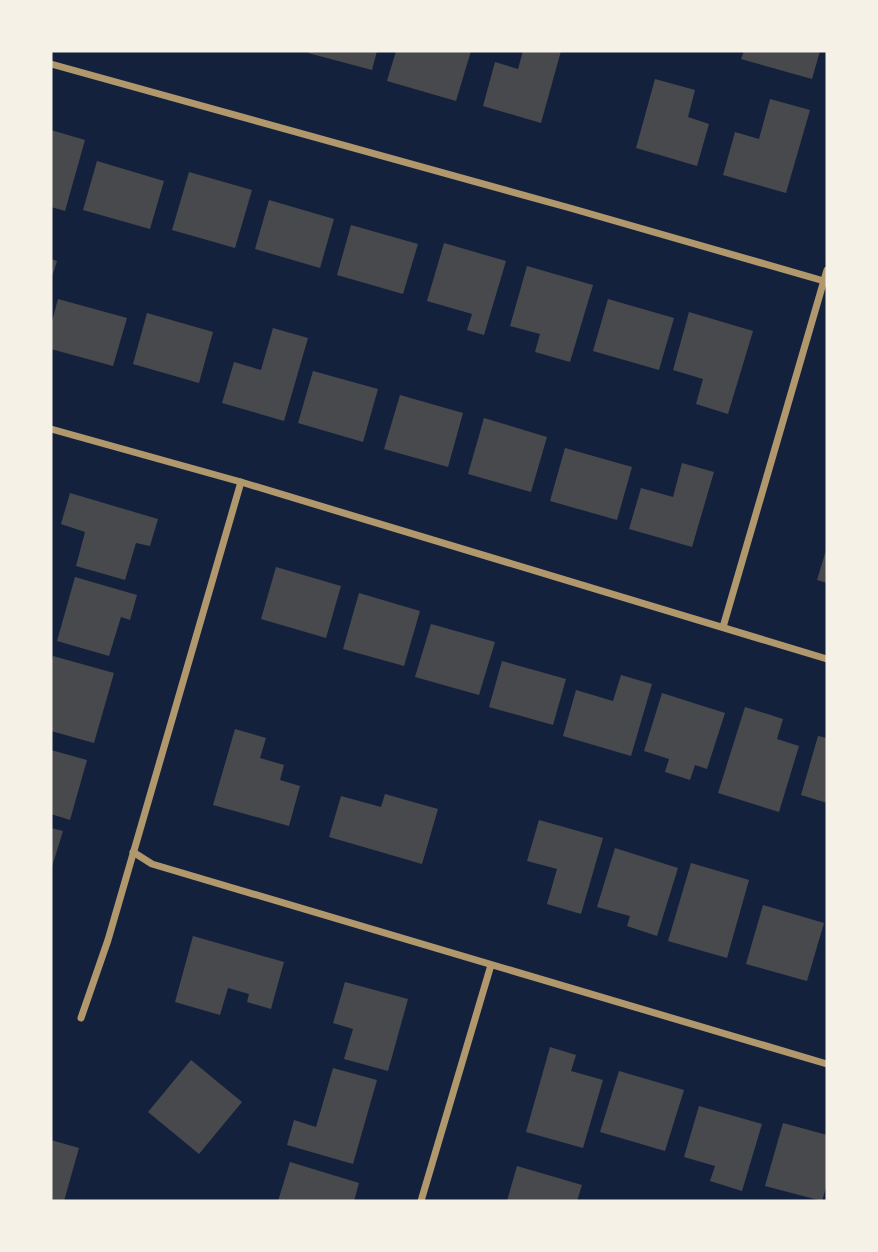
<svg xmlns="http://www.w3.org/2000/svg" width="878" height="1252" font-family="'PT Sans Narrow',sans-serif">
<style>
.building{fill:#48494c}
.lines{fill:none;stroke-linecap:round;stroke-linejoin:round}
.minor{stroke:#b1986c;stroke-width:7}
</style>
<rect width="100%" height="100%" fill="#14213d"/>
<g class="building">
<path d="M 309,51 L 377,51 L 372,70 L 308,53 Z"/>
<path d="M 396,51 L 471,51 L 456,101 L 387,81 Z"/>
<path d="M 523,51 L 561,51 L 541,123 L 483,106 L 495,62 L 518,69 Z"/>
<path d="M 744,51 L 820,51 L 812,79 L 741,59 Z"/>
<path d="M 655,79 L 695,90 L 688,117 L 709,124 L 697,166 L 636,148 Z"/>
<path d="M 770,99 L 810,110 L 786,193 L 723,175 L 735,132 L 759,139 Z"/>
<path d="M 51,130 L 85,140 L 65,211 L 51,207 Z"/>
<path d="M 97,161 L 164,181 L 150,229 L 83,210 Z"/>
<path d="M 189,172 L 252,190 L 235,248 L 172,230 Z"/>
<path d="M 269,200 L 334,219 L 320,268 L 255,249 Z"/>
<path d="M 351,225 L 418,244 L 403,294 L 337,275 Z"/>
<path d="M 444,243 L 506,261 L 484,335 L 467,330 L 472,314 L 427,301 Z"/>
<path d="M 51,259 L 57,261 L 51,280 Z"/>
<path d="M 527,266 L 593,285 L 570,362 L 535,352 L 540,334 L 510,326 Z"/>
<path d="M 58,299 L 127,318 L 113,366 L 51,349 L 51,325 Z"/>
<path d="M 608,299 L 674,318 L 659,370 L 593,351 Z"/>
<path d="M 689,312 L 753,331 L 728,414 L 696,404 L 703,379 L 673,370 Z"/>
<path d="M 147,313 L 213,332 L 199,383 L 133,364 Z"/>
<path d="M 273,328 L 308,338 L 284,421 L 222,403 L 234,362 L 261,370 Z"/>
<path d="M 313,371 L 378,389 L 363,442 L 298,423 Z"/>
<path d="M 400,395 L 463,413 L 448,467 L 384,449 Z"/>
<path d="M 484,418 L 547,437 L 531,492 L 468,474 Z"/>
<path d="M 565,448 L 632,467 L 617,520 L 550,501 Z"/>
<path d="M 682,463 L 714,472 L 692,547 L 629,529 L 641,488 L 673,497 Z"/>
<path d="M 70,493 L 158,519 L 150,546 L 136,543 L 125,580 L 76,566 L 85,532 L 61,524 Z"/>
<path d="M 827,547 L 827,583 L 817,580 Z"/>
<path d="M 276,567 L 341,586 L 326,638 L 261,619 Z"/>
<path d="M 75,577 L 137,595 L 130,620 L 121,617 L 109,656 L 57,641 Z"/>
<path d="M 359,593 L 420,611 L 404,666 L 343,649 Z"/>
<path d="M 431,624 L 495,642 L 479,695 L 415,677 Z"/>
<path d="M 53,656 L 114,673 L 94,743 L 51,731 L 51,663 Z"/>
<path d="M 502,661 L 566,679 L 553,725 L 489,707 Z"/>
<path d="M 621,675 L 652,684 L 631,756 L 563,736 L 576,690 L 613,701 Z"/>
<path d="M 662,693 L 725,713 L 707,769 L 695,765 L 690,780 L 665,772 L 669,759 L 644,751 Z"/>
<path d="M 745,707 L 783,719 L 777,739 L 799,746 L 779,812 L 718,793 Z"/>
<path d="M 235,729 L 266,738 L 260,758 L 284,765 L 280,780 L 300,786 L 289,826 L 213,805 Z"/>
<path d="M 818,736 L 827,738 L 827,803 L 801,795 Z"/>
<path d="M 51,750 L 87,760 L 70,820 L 51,814 Z"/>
<path d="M 385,794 L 438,809 L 422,864 L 329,837 L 341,796 L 381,807 Z"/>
<path d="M 539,820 L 603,838 L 581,914 L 547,904 L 557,869 L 527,861 Z"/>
<path d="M 51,828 L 63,831 L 51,870 Z"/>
<path d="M 615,848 L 678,868 L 657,936 L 627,926 L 630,916 L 597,907 Z"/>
<path d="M 691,863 L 749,880 L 727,958 L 668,941 Z"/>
<path d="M 763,905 L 824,923 L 807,981 L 746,964 Z"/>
<path d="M 193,936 L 284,962 L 271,1009 L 247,1002 L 249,994 L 228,988 L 220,1015 L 175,1002 Z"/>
<path d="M 345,982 L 408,999 L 388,1071 L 344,1059 L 353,1029 L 333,1023 Z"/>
<path d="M 550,1047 L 576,1055 L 571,1071 L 603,1080 L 583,1148 L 526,1132 Z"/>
<path d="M 191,1060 L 242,1102 L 199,1154 L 148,1112 Z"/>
<path d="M 333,1068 L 377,1080 L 353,1164 L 287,1145 L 294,1120 L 316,1127 Z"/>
<path d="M 619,1071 L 684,1090 L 665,1151 L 600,1132 Z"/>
<path d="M 699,1106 L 762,1124 L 742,1191 L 710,1181 L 715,1166 L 684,1157 Z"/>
<path d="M 783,1123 L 827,1135 L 827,1184 L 822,1201 L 765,1186 Z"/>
<path d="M 51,1140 L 79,1148 L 64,1201 L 51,1201 Z"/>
<path d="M 290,1162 L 359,1183 L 354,1201 L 278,1201 Z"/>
<path d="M 517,1166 L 582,1185 L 577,1201 L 507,1201 Z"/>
</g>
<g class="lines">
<g class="minor">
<path d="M 51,64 L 570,208 L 824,281"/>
<path d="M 51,429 L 241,482 L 827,659"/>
<path d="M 723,627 L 827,270"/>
<path d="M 133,852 L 152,864 L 827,1064"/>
<path d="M 81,1018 L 108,940 L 241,482"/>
<path d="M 421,1201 L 491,965"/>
</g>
</g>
<rect width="878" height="1252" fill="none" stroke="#f6f1e7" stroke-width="105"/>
</svg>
